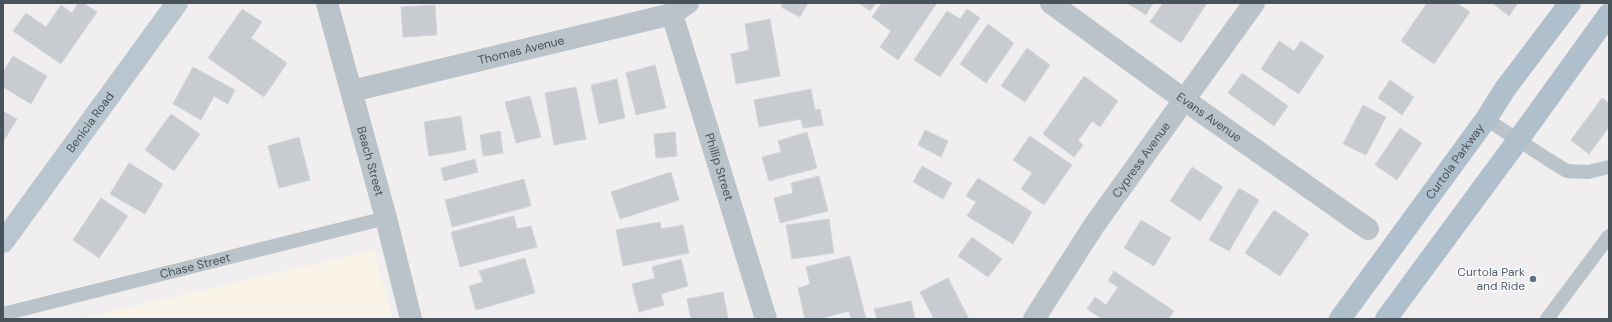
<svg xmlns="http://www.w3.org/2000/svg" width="1612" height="322" font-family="'DM Sans',sans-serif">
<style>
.commercial{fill:#faf3e7}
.building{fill:#c8cbd0;stroke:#d2d5d9}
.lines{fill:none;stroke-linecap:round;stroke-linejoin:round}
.lane{stroke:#bac3ca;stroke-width:14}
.street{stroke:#bac3ca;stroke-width:22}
.secondary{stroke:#bac6cf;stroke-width:22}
.primary{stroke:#afbfcb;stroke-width:22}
.service-dot{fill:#5c6f8a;stroke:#fff;stroke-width:1.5}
.labels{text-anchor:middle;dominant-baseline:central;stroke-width:3;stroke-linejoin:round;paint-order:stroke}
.street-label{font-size:12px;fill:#47525a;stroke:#fff}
.service-label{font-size:12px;fill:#4e5e75;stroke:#fff;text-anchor:end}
</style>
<rect width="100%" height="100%" fill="#f0eeee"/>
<path class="commercial" d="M 374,250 L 392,319 L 79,319 Z"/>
<g class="building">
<path d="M 78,3 L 83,3 L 97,12 L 61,64 L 13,31 L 26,13 L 46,27 L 61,5 L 72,13 Z"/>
<path d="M 783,3 L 808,3 L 800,17 L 781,7 Z"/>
<path d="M 859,3 L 876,3 L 870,11 Z"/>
<path d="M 882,3 L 937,3 L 898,60 L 880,47 L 891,31 L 872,17 Z"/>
<path d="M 1127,3 L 1153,3 L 1146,15 Z"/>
<path d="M 1163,3 L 1207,3 L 1181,43 L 1150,22 Z"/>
<path d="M 1427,3 L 1457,3 L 1470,12 L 1434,64 L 1401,41 Z"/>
<path d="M 1492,3 L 1518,3 L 1509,16 Z"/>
<path d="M 435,5 L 437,35 L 403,37 L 401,7 Z"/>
<path d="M 242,9 L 262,22 L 251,38 L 287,63 L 264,97 L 208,58 Z"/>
<path d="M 967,9 L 980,18 L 940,77 L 914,60 L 947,11 L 960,19 Z"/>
<path d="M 770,19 L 780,76 L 736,84 L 731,54 L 749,50 L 745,24 Z"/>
<path d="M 988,24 L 1014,43 L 986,83 L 960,64 Z"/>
<path d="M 1279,41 L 1294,51 L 1301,41 L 1324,56 L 1299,94 L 1261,69 Z"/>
<path d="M 1027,48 L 1050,65 L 1025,102 L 1001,86 Z"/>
<path d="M 13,56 L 47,76 L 31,104 L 3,87 L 3,72 Z"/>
<path d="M 655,65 L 666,108 L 636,115 L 626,73 Z"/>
<path d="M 193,67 L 235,90 L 228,104 L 214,96 L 201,120 L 173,104 Z"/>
<path d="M 1242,73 L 1288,106 L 1274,126 L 1228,93 Z"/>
<path d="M 1084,76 L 1118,101 L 1100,127 L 1092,121 L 1078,141 L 1083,145 L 1074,157 L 1043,134 Z"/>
<path d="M 617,79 L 625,118 L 599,124 L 591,85 Z"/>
<path d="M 1390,80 L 1414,97 L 1402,115 L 1378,98 Z"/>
<path d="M 576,87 L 586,139 L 554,145 L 545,93 Z"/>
<path d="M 811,89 L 815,110 L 820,109 L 823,125 L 803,128 L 801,119 L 759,127 L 754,100 Z"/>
<path d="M 530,96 L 541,137 L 516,143 L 505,102 Z"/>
<path d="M 1602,98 L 1609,103 L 1609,127 L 1589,154 L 1571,140 Z"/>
<path d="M 1363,105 L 1386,117 L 1366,155 L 1343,144 Z"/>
<path d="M 3,111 L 17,119 L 3,142 Z"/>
<path d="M 171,114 L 200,134 L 174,171 L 145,150 Z"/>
<path d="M 461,116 L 466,150 L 429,156 L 424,122 Z"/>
<path d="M 1400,128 L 1422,143 L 1397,180 L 1375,165 Z"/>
<path d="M 925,130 L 948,141 L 941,157 L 918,145 Z"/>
<path d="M 500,131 L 503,153 L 483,156 L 480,135 Z"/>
<path d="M 675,132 L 677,156 L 656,158 L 654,134 Z"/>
<path d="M 807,132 L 817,168 L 769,181 L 762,157 L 781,152 L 778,141 Z"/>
<path d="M 1030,136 L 1072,165 L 1044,205 L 1021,189 L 1032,173 L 1013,160 Z"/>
<path d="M 299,137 L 310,180 L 279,188 L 268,146 Z"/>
<path d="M 475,159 L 478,172 L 444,181 L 441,168 Z"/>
<path d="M 129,163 L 163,184 L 145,214 L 110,194 Z"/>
<path d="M 922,166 L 952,183 L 943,199 L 913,182 Z"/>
<path d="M 1192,167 L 1223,187 L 1200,221 L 1170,201 Z"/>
<path d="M 671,172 L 679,200 L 620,219 L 611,192 Z"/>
<path d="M 819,176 L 828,211 L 780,223 L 774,198 L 793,193 L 791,183 Z"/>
<path d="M 978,178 L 1032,212 L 1013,244 L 967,216 L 976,202 L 966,196 Z"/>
<path d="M 524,179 L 531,206 L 452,227 L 445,200 Z"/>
<path d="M 1239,188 L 1259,200 L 1229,251 L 1209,240 Z"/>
<path d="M 101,198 L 128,216 L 99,258 L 73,240 Z"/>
<path d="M 1274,210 L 1309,234 L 1280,276 L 1245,253 Z"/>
<path d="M 514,216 L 517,229 L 531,226 L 537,247 L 460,267 L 451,232 Z"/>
<path d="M 829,219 L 834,253 L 792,259 L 786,225 Z"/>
<path d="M 1141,220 L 1171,238 L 1154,266 L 1124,248 Z"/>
<path d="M 660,222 L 661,229 L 683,225 L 689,253 L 623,266 L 616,230 Z"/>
<path d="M 972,237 L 1002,259 L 988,277 L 958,256 Z"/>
<path d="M 850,256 L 866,319 L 851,319 L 849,311 L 819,319 L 805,319 L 798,288 L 810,284 L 806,267 Z"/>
<path d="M 525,258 L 535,293 L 476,310 L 469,286 L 483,282 L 479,271 Z"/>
<path d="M 681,259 L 688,286 L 661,294 L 664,305 L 639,312 L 632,284 L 655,278 L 652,267 Z"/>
<path d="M 1114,271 L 1174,311 L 1168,319 L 1102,319 L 1087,309 L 1095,297 L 1106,305 L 1118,287 L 1108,281 Z"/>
<path d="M 948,278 L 969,319 L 934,319 L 920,292 Z"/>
<path d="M 723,292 L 728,318 L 720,319 L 691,319 L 687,299 Z"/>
<path d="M 911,301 L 915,319 L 877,319 L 874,309 Z"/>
</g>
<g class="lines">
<g class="lane">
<path d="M 1486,119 L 1552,162 L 1567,171 L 1588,172 L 1609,167"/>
<path id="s1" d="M 3,314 L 386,218"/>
<path d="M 1547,319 L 1609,236"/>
</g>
<g class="street">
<path id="s2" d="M 327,3 L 386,218 L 411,319"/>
<path id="s3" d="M 1051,3 L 1183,99 L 1368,229"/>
<path id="s4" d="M 672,14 L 766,319"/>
<path id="s5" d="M 352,91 L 672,14 L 688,3"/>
<path id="s6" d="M 1034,319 L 1095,224 L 1254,3"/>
</g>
<path class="secondary" id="s7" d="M 3,242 L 177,3"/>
<g class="primary">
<path id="s8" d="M 1340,319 L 1486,119 L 1505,89 L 1570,3"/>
<path d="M 1386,319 L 1518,140 L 1609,14"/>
</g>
</g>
<circle class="service-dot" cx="1533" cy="279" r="4"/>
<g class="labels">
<g class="street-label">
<text stroke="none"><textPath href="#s5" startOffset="174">Thomas Avenue</textPath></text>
<text stroke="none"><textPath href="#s3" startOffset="195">Evans Avenue</textPath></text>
<text stroke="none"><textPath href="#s7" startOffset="148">Benicia Road</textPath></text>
<text stroke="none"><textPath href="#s6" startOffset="192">Cypress Avenue</textPath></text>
<text stroke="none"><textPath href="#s2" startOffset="164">Beach Street</textPath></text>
<text stroke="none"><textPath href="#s8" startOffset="195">Curtola Parkway</textPath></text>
<text stroke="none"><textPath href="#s4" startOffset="160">Phillip Street</textPath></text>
<text stroke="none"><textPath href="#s1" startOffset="198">Chase Street</textPath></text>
</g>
<g class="service-label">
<text x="1525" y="272">Curtola Park<tspan x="1525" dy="14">and Ride</tspan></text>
</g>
</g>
<rect width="1612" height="322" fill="none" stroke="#47525a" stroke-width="8"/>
</svg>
